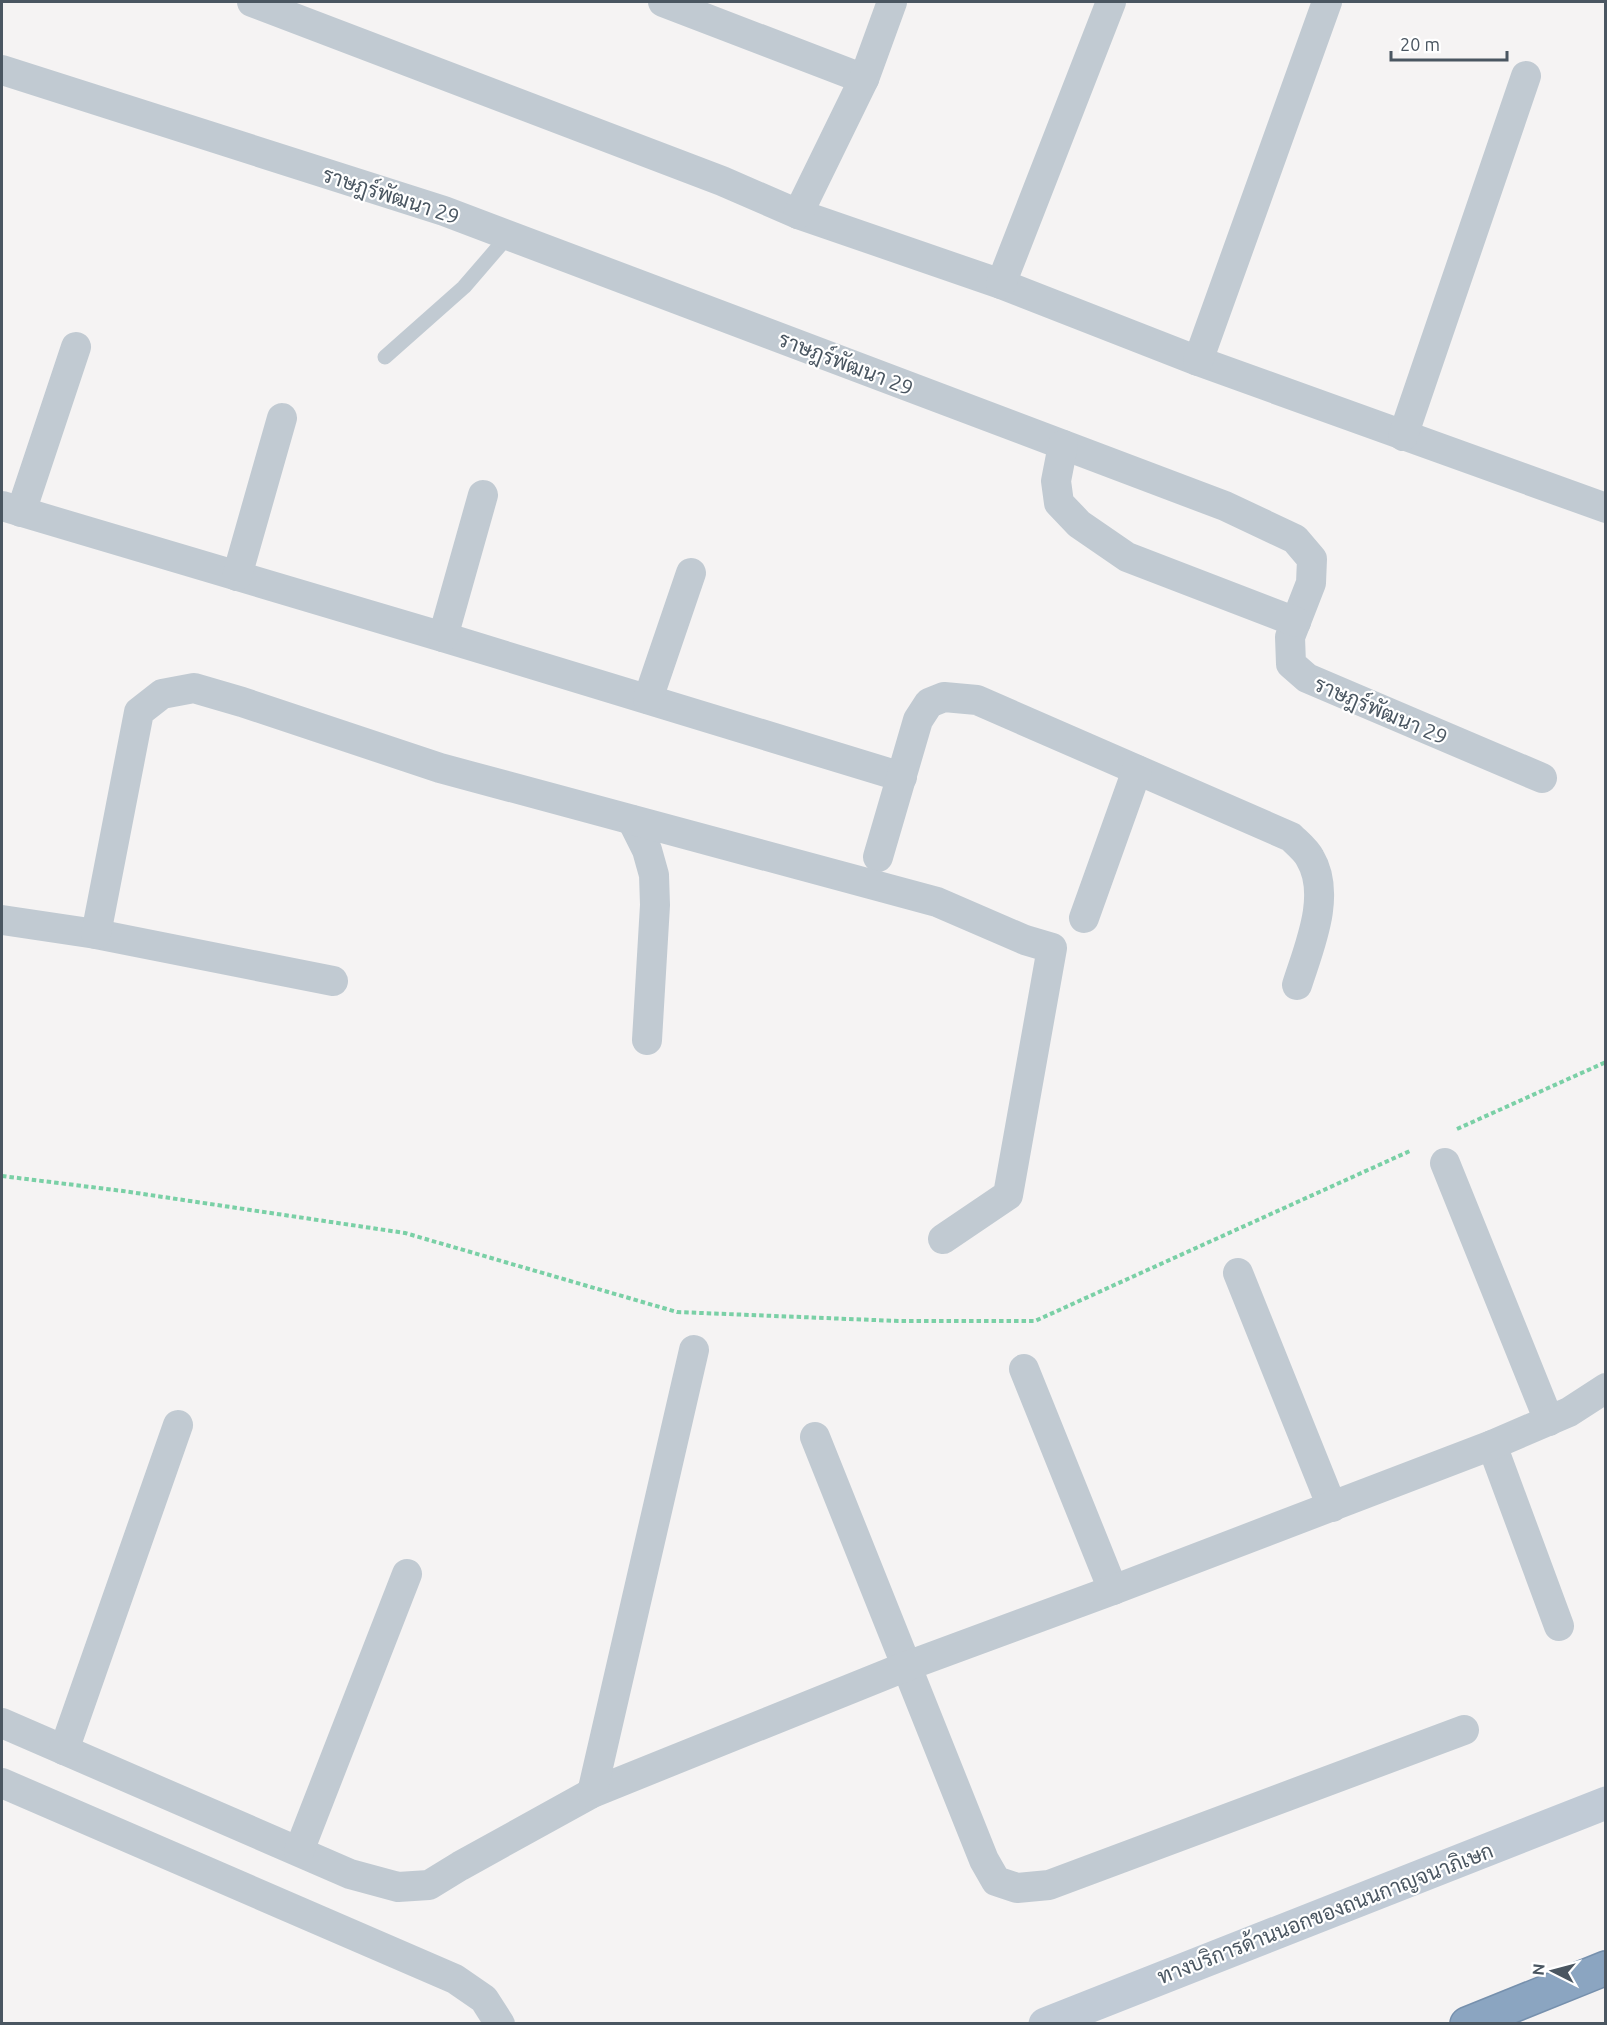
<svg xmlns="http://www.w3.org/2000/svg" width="1607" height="2025" font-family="Ubuntu,Sarabun,sans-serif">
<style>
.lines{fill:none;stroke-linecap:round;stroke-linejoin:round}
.highway-casing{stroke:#7690ad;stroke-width:36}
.path{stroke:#7ad0a6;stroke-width:4;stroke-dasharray:4.5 3;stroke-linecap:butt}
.lane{stroke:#c1cad2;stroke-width:15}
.street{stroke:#c1cad2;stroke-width:30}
.secondary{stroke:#c1cbd6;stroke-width:33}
.highway{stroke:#8ba5c1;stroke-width:33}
.labels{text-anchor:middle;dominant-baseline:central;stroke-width:4.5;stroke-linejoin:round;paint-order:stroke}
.street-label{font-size:21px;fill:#4a5661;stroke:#fff}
</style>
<rect width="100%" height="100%" fill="#f5f3f3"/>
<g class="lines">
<defs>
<path id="highway" d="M 1467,2024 L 1606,1968"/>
</defs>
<use href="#highway" class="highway-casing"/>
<g class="path">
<path d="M 1457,1129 L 1606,1062"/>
<path d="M 2,1176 L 123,1191 L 405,1233 L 677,1312 L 898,1321 L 1035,1321 L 1412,1150"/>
</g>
<path class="lane" d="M 385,357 L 464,287 L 508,236"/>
<g class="street">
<path d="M 252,2 L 722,181 L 798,214 L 1001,284 L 1198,361 L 1606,508"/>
<path d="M 663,2 L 864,79"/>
<path d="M 2,70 L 444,211 L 1225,506 L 1295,539 L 1312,559 L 1311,583 L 1290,637 L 1291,664 L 1307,678 L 1542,778"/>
<path d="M 798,214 L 864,79 L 892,2"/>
<path d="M 1001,284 L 1111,2"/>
<path d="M 1198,361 L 1327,2"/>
<path d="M 1403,436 L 1526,76"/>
<path d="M 1063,445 L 1056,481 L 1059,503 L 1079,524 L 1127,557 L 1296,622"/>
<path d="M 2,506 L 443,637 L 902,777"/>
<path d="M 21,512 L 76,347"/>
<path d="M 237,576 L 282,418"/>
<path d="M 443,637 L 483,495"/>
<path d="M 648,699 L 691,573"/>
<path d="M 632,820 L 647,850 L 654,875 L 655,905 L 647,1040"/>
<path d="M 878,857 L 918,720 L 929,703 L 944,697 L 977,700 L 1291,837 C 1297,843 1306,850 1310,858 C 1332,895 1309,947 1297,985"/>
<path d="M 1084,918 L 1137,770"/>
<path d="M 2,920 L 96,934 L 333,981"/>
<path d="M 96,934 L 139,712 L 162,694 L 194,688 L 242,702 L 440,768 L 937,902 L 1025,940 L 1052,948 L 1008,1195 L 943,1239"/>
<path d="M 1445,1163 L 1549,1421"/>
<path d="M 1238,1273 L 1332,1507"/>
<path d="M 1024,1369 L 1113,1590"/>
<path d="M 815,1437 L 984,1860 L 996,1881 L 1017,1888 L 1049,1885 L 1464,1730"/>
<path d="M 1492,1445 L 1559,1626"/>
<path d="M 2,1723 L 350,1874 L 398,1887 L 429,1885 L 460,1866 L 592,1793 L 907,1666 L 1113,1590 L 1492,1445 L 1569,1412 L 1606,1388"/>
<path d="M 64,1750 L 178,1425"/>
<path d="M 2,1783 L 455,1979 L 484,1999 L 500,2024"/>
<path d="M 592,1793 L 694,1350"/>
<path d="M 299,1851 L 407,1574"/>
</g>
<path class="secondary" d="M 1045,2024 L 1606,1803"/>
<use href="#highway" class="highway"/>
</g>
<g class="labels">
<g class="street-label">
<text transform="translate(391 195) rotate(18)">ราษฎร์พัฒนา 29</text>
<text transform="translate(846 363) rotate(21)">ราษฎร์พัฒนา 29</text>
<text transform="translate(1381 710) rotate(23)">ราษฎร์พัฒนา 29</text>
<text transform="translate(1325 1913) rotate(-21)">ทางบริการด้านนอกของถนนกาญจนาภิเษก</text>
</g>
</g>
<rect width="1607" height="2025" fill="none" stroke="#4a5661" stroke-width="6"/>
<g transform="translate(1553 1971) rotate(276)" stroke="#ffffff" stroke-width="4.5" paint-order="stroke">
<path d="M0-4.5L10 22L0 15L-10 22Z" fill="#4a5661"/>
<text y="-9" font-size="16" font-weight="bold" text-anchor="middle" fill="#4a5661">N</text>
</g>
<path d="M1391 51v9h116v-9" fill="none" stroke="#4a5661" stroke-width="3"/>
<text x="1400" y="51" font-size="18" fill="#4a5661" stroke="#ffffff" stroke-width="4.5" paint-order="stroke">20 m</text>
</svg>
